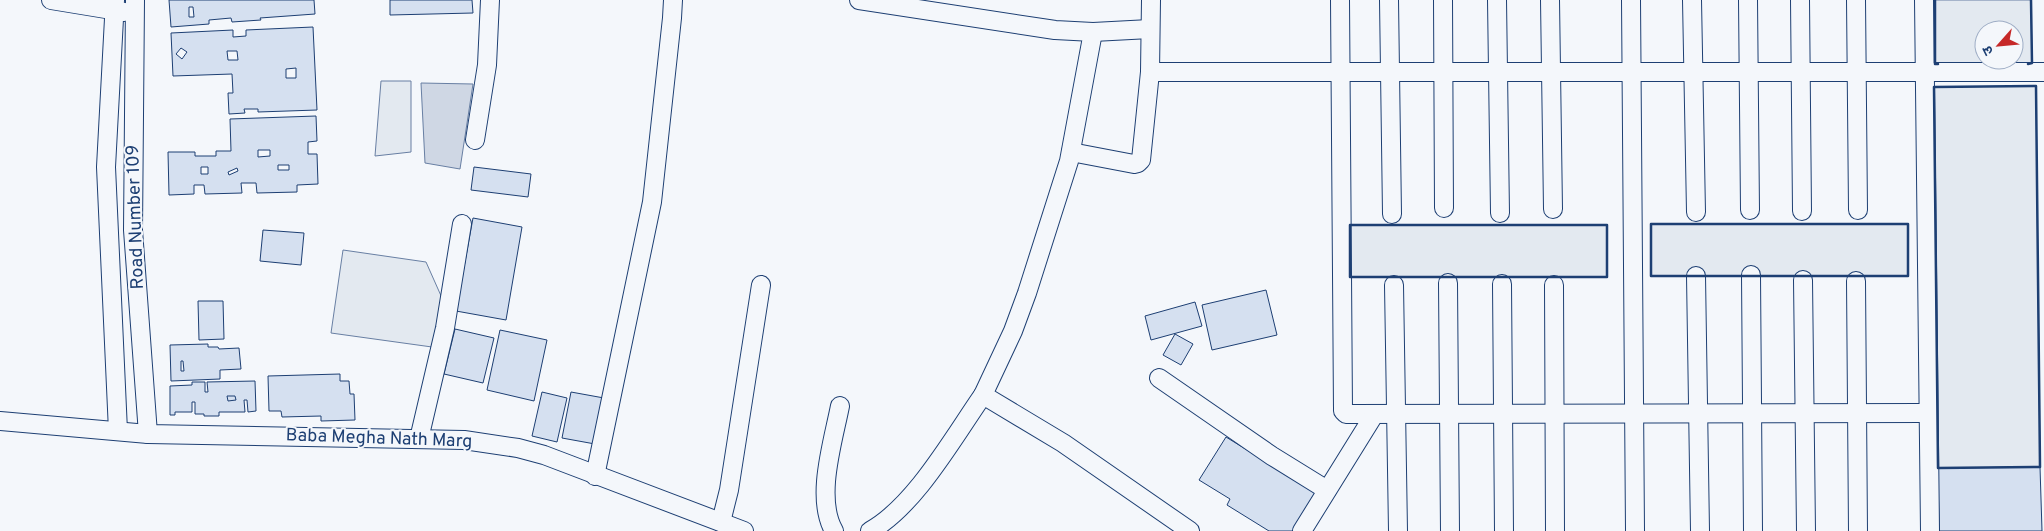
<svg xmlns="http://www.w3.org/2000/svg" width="2044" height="531" font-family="Overpass,'Noto Sans Devanagari',sans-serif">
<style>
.green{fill:#e3e9f0;stroke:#687fa3;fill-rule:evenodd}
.water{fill:#cfd7e4;stroke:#687fa3}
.building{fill:#d5e0f0;stroke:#1d3f73;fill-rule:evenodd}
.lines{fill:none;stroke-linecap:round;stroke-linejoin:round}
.minor-casing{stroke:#1d3f73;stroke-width:20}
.minor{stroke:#f4f7fb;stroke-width:18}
.wall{stroke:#1d3f73;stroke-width:2.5}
.labels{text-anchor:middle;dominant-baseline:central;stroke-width:4;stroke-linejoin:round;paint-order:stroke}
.street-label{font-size:18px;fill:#1d3f73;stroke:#f4f7fb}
</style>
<rect width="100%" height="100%" fill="#f4f7fb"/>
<g class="green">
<path d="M 1935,0 L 2031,0 L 2032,63 L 1935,64 ZM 1984,30 L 2014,30 L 2014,60 L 1984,60 Z"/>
<path d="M 381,81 L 411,81 L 411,152 L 375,156 Z"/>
<path d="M 2036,86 L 2040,467 L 1938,468 L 1934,87 Z"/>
<rect x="1651" y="224" width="257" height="52"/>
<rect x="1350" y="225" width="257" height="52"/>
<path d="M 343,250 L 426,262 L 442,298 L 432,347 L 331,333 Z"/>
</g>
<path class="water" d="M 421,83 L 473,84 L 460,169 L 425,163 Z"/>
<g class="building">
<path d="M 169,0 L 314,0 L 315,14 L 260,18 L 261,20 L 232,22 L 231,18 L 209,20 L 209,24 L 171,27 ZM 189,7 L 193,7 L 194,17 L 189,17 Z"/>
<path d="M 390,0 L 472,0 L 473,13 L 390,15 Z"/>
<path d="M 313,27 L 317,110 L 258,112 L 258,109 L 244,109 L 245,113 L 229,114 L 228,93 L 233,93 L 232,74 L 173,76 L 171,33 L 233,30 L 233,37 L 246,36 L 246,30 ZM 181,48 L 187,52 L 182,59 L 176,54 ZM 227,51 L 237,51 L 238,60 L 228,60 ZM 296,68 L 296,78 L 286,78 L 286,69 Z"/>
<path d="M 316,116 L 317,141 L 308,142 L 308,154 L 317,154 L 318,184 L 297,185 L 297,192 L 257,193 L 256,183 L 241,183 L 242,193 L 205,194 L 204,185 L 194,185 L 194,194 L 169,195 L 168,152 L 195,152 L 195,156 L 216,156 L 216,151 L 231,151 L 230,119 ZM 258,150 L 270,150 L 270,156 L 258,157 ZM 278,165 L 289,165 L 289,170 L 278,170 ZM 201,167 L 208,167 L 208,174 L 201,174 ZM 237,168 L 238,171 L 229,175 L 228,172 Z"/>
<path d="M 474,167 L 531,174 L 528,197 L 471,190 Z"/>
<path d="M 473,218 L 522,227 L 506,320 L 456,311 Z"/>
<path d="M 263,230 L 304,233 L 301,265 L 260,261 Z"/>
<path d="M 1266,290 L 1277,335 L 1212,350 L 1202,305 Z"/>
<path d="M 198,301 L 223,301 L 224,339 L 199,340 Z"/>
<path d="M 1195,302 L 1202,326 L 1151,340 L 1145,316 Z"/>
<path d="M 455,329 L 494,338 L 483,383 L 444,374 Z"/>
<path d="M 500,330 L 547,340 L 534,401 L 487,390 Z"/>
<path d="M 1175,334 L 1193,344 L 1181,365 L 1163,355 Z"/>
<path d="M 208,344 L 208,347 L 218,347 L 219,349 L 239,348 L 241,369 L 220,370 L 220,379 L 171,381 L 170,345 ZM 181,361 L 183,361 L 184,371 L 181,371 Z"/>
<path d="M 340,374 L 340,381 L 349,381 L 350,394 L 354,394 L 355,420 L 321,421 L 321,416 L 282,417 L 281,411 L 269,411 L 268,376 Z"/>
<path d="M 255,381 L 256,411 L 248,412 L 247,400 L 244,400 L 245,412 L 219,412 L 219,416 L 204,416 L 204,414 L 195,414 L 195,402 L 192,402 L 192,412 L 175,412 L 175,415 L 170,415 L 170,386 L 192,385 L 192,382 L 205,382 L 205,392 L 208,392 L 207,382 Z"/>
<path d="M 542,392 L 567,398 L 557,442 L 532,436 Z"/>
<path d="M 571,392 L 604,398 L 595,444 L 562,438 Z"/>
<path d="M 227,396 L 235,396 L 236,400 L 228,401 Z"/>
<path d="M 1226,437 L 1317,493 L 1294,531 L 1269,531 L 1227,505 L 1230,499 L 1199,480 Z"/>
<path d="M 2040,467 L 2042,531 L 1939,531 L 1938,468 Z"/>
</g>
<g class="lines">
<defs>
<g id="minor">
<path d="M 51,0 L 124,12"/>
<path d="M 115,0 L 106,167 L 118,431"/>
<path d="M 135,0 L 133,230 L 148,434"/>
<path d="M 859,0 L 1055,30 L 1093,32 L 1150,29"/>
<path d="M 1340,0 L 1343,411 L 1346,414 L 1928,413"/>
<path d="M 1389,0 L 1392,214"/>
<path d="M 1443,0 L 1444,208"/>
<path d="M 1497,0 L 1500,213"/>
<path d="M 1550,0 L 1553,209"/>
<path d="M 1631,0 L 1635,531"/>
<path d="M 1692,0 L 1696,212"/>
<path d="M 1748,0 L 1750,210"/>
<path d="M 1800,0 L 1802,211"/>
<path d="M 1856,0 L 1858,210"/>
<path d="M 1924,0 L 1930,531"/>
<path d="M 1093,32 L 1069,161 L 1027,293 L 1013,331 L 983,395 L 1063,443 L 1190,531"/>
<path d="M 1150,72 L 2044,72"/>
<path d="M 475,140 L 487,65 L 490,0"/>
<path d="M 1071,152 L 1134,164 L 1138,163 L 1141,160 L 1150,72 L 1151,0"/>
<path d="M 1751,275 L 1753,531"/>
<path d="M 1696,276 L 1700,531"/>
<path d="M 1803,280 L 1806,531"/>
<path d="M 1856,281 L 1858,531"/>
<path d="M 1448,283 L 1450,531"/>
<path d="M 1502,284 L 1504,531"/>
<path d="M 1394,285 L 1398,531"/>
<path d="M 1554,285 L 1555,531"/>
<path d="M 1159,378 L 1272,456 L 1327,490"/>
<path d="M 0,421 L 148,434 L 464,440 L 518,448 L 544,455 L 744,531"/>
<path d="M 419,439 L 445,328 L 462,224"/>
<path d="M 595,476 L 652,202 L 672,18 L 673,0"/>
<path d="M 721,522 L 729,490 L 761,285"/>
<path d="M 834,531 C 815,498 833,442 840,406"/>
<path d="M 870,531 C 915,506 953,438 983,395"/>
<path d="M 1302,531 L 1374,415"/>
</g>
</defs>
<use href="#minor" class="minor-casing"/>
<use href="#minor" class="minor"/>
<g class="wall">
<path d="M 1935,0 L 1935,64 L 1938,64"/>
<path d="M 2028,64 L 2032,63 L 2031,0"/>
<path d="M 2036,86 L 2040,467 L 1938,468 L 1934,87 Z"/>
<rect x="1651" y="224" width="257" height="52"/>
<rect x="1350" y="225" width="257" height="52"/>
</g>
</g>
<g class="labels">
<g class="street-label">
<text transform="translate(136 217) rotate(-92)">Road Number 109</text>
<text transform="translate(379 439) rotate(2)">Baba Megha Nath Marg</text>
</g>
</g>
<g transform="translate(1999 45) rotate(243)"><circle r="24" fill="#f4f7fb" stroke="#9eadc5"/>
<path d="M0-4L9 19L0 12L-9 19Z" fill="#c62828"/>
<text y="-8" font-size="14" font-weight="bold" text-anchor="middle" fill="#1d3f73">उ</text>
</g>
</svg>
